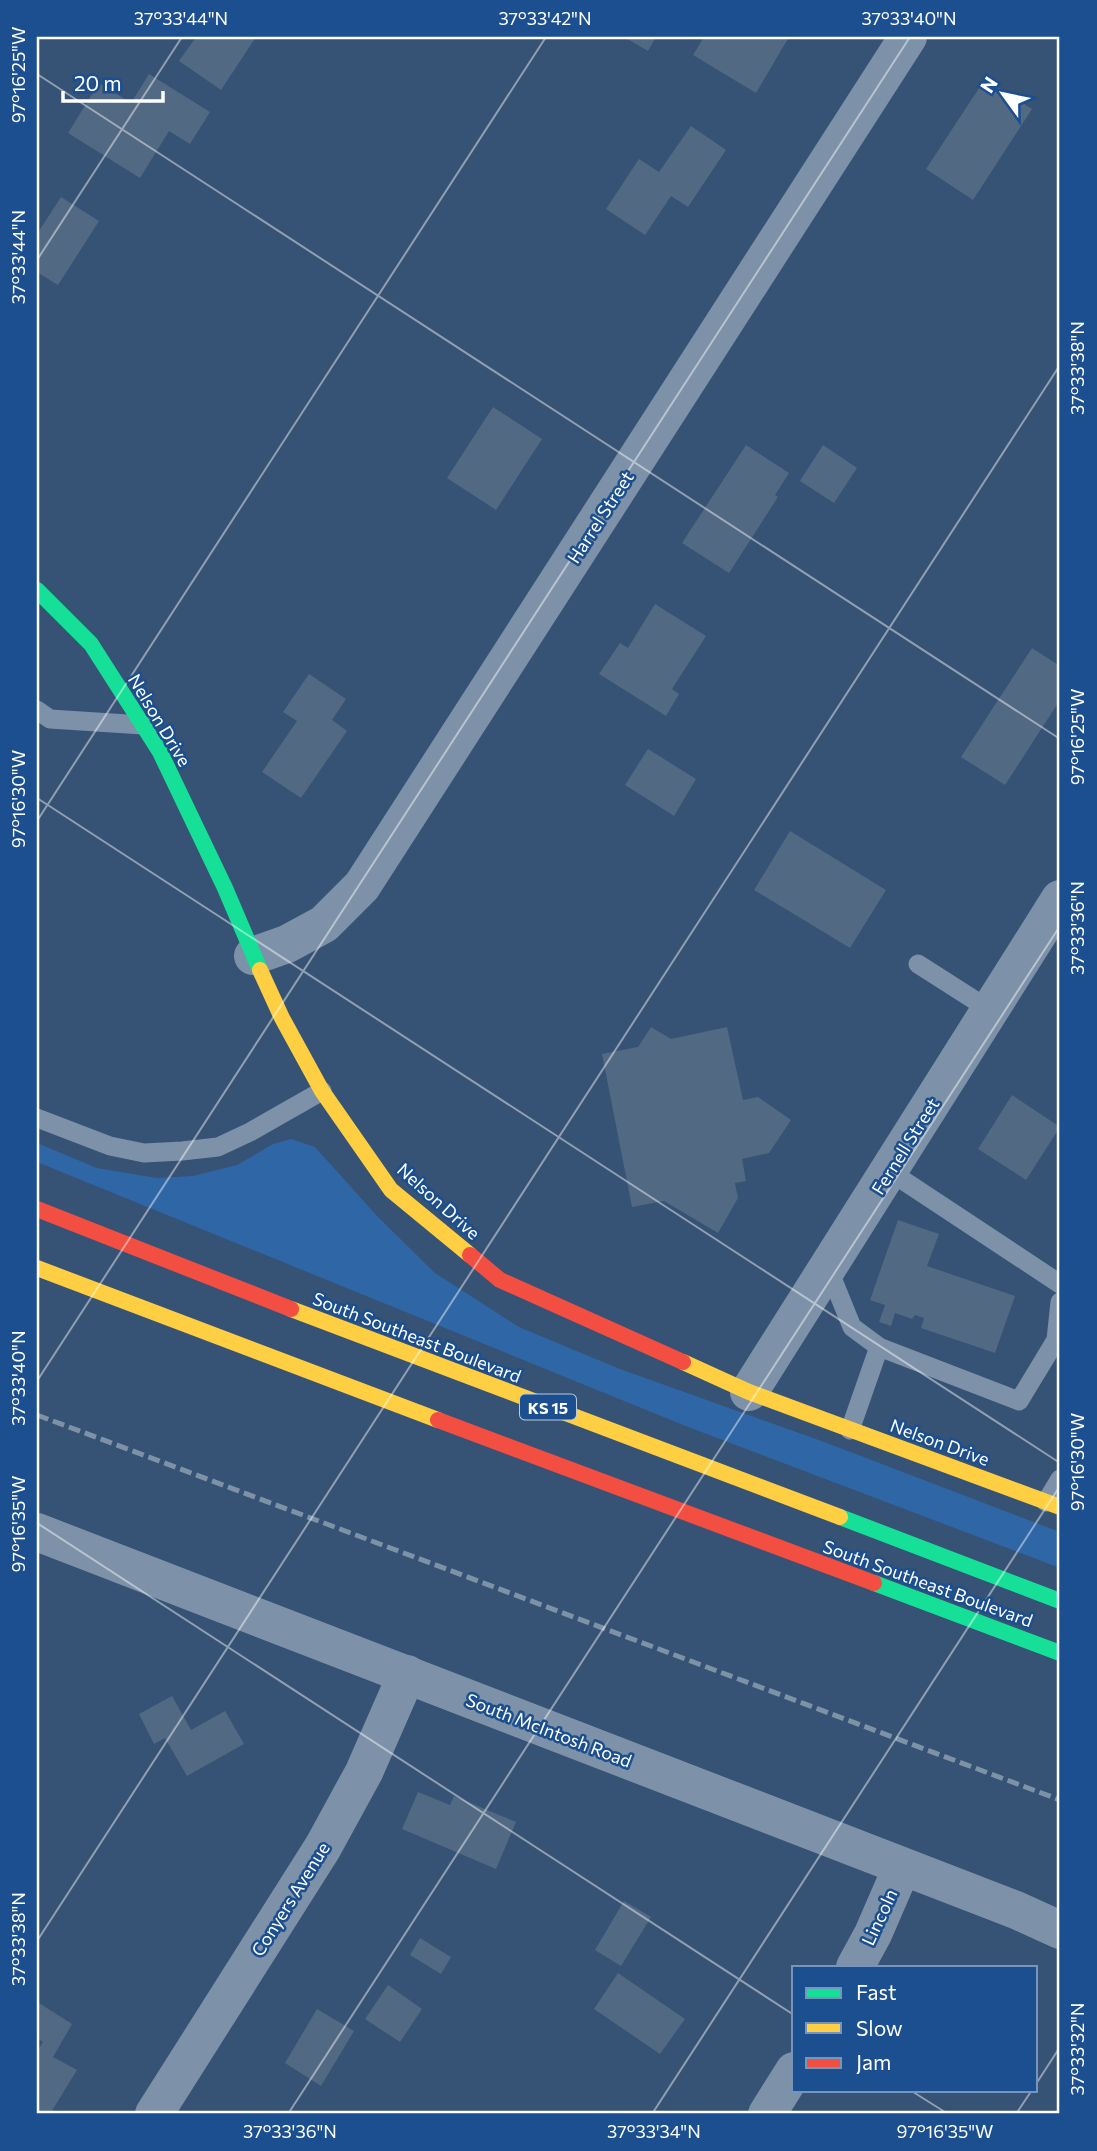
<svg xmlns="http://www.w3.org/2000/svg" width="1097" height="2151" font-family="Commissioner,sans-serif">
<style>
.green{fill:#2f66a5}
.building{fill:#526984}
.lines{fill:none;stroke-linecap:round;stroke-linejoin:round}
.lane{stroke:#7d92a8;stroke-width:19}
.street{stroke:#7d92a8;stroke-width:38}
.fast{stroke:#16e098;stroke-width:16}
.slow{stroke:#ffcf43;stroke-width:16}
.jam{stroke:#f24e42;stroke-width:16}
.rail{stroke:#7e92a7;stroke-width:5;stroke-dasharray:12 5;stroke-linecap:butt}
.ticks{fill:none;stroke:#fff;stroke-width:2;stroke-opacity:0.45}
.labels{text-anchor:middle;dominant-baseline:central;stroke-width:5;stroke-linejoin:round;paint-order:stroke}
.shield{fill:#1b4f8f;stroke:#bbcadd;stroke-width:2}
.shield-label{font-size:16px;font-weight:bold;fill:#fff}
.street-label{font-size:18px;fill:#fff;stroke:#1b4f8f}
.neatline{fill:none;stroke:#fff;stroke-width:2.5}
.ticks-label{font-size:18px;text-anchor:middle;fill:#fff}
</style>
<rect width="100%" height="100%" fill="#365274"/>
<path class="green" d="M 291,1139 L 315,1147 L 378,1217 L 435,1273 L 519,1327 L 620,1369 L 827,1443 L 1060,1532 L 1060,1568 L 683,1425 L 37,1162 L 37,1143 L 97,1168 L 157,1178 L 193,1176 L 237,1165 L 273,1144 Z"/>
<g class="building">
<path d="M 196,37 L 256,37 L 221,90 L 179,61 Z"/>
<path d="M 624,37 L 656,37 L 648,51 Z"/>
<path d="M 704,37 L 789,37 L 756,93 L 693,55 Z"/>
<path d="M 149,74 L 210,112 L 190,144 L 169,131 L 140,178 L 68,133 L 99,83 L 131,103 Z"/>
<path d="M 985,79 L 1032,109 L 973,200 L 926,169 Z"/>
<path d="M 691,126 L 726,150 L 688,207 L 671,196 L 645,235 L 606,209 L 639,159 L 659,172 Z"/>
<path d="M 61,197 L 99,221 L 58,285 L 37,272 L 37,234 Z"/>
<path d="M 493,407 L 542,439 L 496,510 L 447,478 Z"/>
<path d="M 746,445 L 789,473 L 775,495 L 778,497 L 729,573 L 682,543 Z"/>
<path d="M 823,445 L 857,468 L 834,503 L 800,481 Z"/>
<path d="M 655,604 L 706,636 L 672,689 L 679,694 L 666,716 L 599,674 L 620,643 L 628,648 Z"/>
<path d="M 1032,648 L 1060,666 L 1060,700 L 1005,785 L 961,757 Z"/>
<path d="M 309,674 L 346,699 L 332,720 L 347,731 L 301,798 L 262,772 L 297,721 L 283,712 Z"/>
<path d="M 648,749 L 696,779 L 674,816 L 625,785 Z"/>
<path d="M 790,831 L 886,890 L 850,948 L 754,890 Z"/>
<path d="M 651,1027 L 671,1039 L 727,1027 L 743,1100 L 758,1097 L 791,1120 L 769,1153 L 742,1159 L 746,1181 L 735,1183 L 738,1198 L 718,1233 L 664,1201 L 632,1207 L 602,1054 L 638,1047 Z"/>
<path d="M 1012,1095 L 1060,1127 L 1026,1180 L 978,1149 Z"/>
<path d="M 898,1220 L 939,1234 L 927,1266 L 1015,1296 L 995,1353 L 921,1328 L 924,1318 L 915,1315 L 912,1319 L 895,1313 L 891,1326 L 879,1322 L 885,1305 L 870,1300 Z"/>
<path d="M 172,1696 L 191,1730 L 225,1711 L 244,1744 L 187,1776 L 165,1738 L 154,1744 L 139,1714 Z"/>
<path d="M 418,1792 L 450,1805 L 454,1796 L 516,1822 L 496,1869 L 402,1829 Z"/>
<path d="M 624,1901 L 651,1917 L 621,1966 L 595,1950 Z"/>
<path d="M 420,1938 L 451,1957 L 441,1974 L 410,1955 Z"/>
<path d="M 618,1973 L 685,2019 L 660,2054 L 594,2009 Z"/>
<path d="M 388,1985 L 422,2009 L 400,2042 L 365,2019 Z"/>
<path d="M 39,2003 L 72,2024 L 53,2057 L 77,2070 L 50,2114 L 37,2114 L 37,2051 L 43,2042 L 37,2038 L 37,2007 Z"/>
<path d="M 317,2009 L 354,2031 L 321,2086 L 285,2063 Z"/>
</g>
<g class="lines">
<g class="lane">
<path d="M 37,710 L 50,719 L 143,725"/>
<path d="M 918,964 L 990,1010"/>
<path d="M 37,1118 L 110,1146 L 144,1153 L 182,1151 L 218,1147 L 250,1132 L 322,1091"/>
<path d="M 889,1171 L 1060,1284"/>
<path d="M 828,1268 L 852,1327 L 879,1347 L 1019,1401 L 1056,1340 L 1060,1302"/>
<path d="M 850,1430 L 879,1347"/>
<path d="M 1046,1502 L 1060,1479"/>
</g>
<g class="street">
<path d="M 253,956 L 287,944 L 324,924 L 362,886 L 908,37"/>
<path d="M 749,1392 L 1060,899"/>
<path d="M 37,1532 L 1016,1910 L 1060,1930"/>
<path d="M 855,1967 L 873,1934 L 902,1867"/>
<path d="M 154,2114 L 323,1847 L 364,1772 L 407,1674"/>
<path d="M 767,2114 L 794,2071"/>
</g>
<g class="fast">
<path d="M 37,590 L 91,644 L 160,752 L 225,888 L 260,970"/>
<path d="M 840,1517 L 1060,1601"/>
<path d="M 874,1583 L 1060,1653"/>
</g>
<g class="slow">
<path d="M 260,970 L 282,1018 L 322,1091 L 391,1190 L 470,1255"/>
<path d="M 37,1268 L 438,1420"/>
<path d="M 291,1309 L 840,1517"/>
<path d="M 683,1362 L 749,1392 L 1060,1507"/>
</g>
<g class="jam">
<path d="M 37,1209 L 291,1309"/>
<path d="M 470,1255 L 500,1280 L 683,1362"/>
<path d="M 438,1420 L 874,1583"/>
</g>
<path class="rail" d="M 37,1415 L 1060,1800"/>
</g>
<path class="ticks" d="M 37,74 L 1060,739M 37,260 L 182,37M 37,798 L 1060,1463M 37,821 L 546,37M 37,1381 L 910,37M 37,1523 L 794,2015M 37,1941 L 1060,365M 1036,2084 L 1060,2047M 910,2090 L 948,2114M 288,2114 L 1060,926M 652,2114 L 1060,1486M 1016,2114 L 1032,2090"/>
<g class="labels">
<rect class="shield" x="520" y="1394.5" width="56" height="25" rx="5"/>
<g class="shield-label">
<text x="548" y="1407">KS 15</text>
</g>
<g class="street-label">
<text transform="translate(600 517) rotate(-57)">Harrel Street</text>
<text transform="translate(160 720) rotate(59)">Nelson Drive</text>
<text transform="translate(905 1146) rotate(-58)">Fernell Street</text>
<text transform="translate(439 1201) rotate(42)">Nelson Drive</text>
<text transform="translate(417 1337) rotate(21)">South Southeast Boulevard</text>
<text transform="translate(940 1442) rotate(20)">Nelson Drive</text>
<text transform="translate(928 1583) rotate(20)">South Southeast Boulevard</text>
<text transform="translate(549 1730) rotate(21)">South McIntosh Road</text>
<text transform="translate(290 1899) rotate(-58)">Conyers Avenue</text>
<text transform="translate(879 1917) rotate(-65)">Lincoln</text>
</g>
</g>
<rect width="1097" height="2151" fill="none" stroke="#1b4f8f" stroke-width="77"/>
<rect x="792" y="1966" width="245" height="126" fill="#1b4f8f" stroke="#7695bc" stroke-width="2"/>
<rect x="806" y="1988" width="35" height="10" fill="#16e098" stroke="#7695bc" stroke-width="2"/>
<text x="856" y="2000" font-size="21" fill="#ffffff">Fast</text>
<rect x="806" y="2023" width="35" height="10" fill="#ffcf43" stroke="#7695bc" stroke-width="2"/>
<text x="856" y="2036" font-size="21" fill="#ffffff">Slow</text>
<rect x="806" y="2058" width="35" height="10" fill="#f24e42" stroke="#7695bc" stroke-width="2"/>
<text x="856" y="2070" font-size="21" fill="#ffffff">Jam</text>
<g transform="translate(1003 94) rotate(303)" stroke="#1b4f8f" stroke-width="5" paint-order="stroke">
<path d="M0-5L12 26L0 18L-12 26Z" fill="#ffffff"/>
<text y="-10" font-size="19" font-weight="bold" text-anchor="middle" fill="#ffffff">N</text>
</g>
<path d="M63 91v10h100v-10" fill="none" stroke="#ffffff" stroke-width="3.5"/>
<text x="74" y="91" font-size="21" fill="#ffffff" stroke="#1b4f8f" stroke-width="5" paint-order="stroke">20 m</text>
<rect x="38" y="38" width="1020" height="2074" class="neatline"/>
<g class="ticks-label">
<text x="181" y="25">37°33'44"N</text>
<text x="545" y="25">37°33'42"N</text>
<text x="909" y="25">37°33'40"N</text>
<text transform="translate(19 75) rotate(-90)" y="6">97°16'25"W</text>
<text transform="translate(19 257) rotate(-90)" y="6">37°33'44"N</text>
<text transform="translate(1078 368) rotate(-90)" y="6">37°33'38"N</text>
<text transform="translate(1078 737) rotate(-90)" y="6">97°16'25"W</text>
<text transform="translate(19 799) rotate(-90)" y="6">97°16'30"W</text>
<text transform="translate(1078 928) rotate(-90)" y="6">37°33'36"N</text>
<text transform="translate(19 1378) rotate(-90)" y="6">37°33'40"N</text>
<text transform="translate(1078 1462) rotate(-90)" y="6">97°16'30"W</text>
<text transform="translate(19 1524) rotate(-90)" y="6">97°16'35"W</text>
<text transform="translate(19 1939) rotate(-90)" y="6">37°33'38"N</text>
<text transform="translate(1078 2049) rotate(-90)" y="6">37°33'32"N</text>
<text x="290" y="2138">37°33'36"N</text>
<text x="654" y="2138">37°33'34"N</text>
<text x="945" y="2138">97°16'35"W</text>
</g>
</svg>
